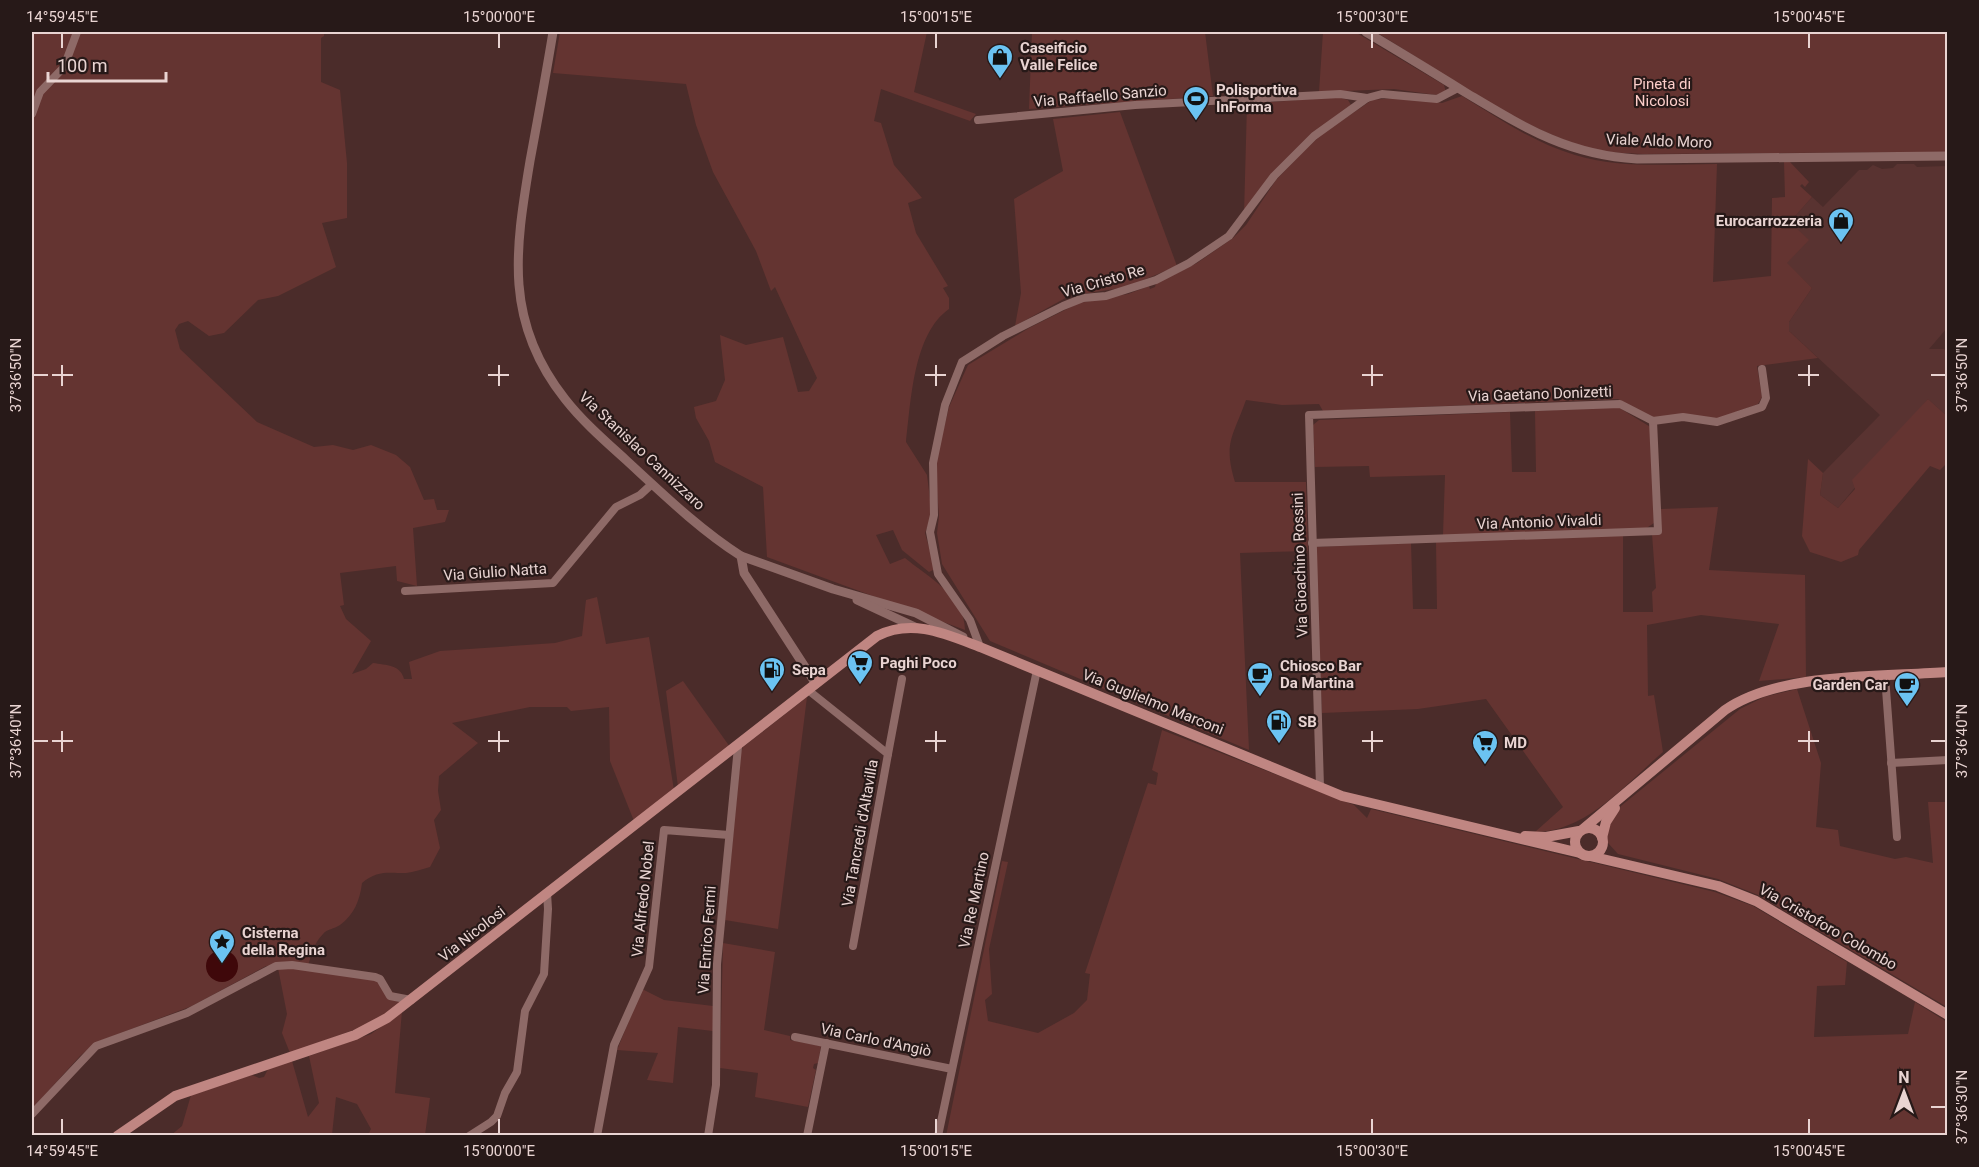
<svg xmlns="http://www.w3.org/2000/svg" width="1979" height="1167" font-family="Roboto,sans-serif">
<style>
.built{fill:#593331}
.green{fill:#643431}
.water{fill:#3f080a}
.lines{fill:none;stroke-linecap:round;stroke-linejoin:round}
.minor{stroke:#8e6a67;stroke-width:8}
.tertiary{stroke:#8e6a67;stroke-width:9}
.secondary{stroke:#c08682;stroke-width:10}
.ticks{fill:none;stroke:#e9d4d2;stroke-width:2}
.labels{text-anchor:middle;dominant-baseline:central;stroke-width:4.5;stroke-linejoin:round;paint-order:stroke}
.poi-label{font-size:15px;font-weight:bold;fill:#e9d4d2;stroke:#271918;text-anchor:start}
.park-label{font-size:15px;fill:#fccdc9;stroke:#271918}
.street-label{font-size:15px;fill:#e9d4d2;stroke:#271918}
.neatline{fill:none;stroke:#e9d4d2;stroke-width:2}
.ticks-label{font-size:15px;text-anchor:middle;fill:#e9d4d2}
</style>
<rect width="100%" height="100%" fill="#4b2c2a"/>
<path class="built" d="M 1897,164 L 1914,164 L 1917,167 L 1947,166 L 1947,328 L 1929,349 L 1944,349 L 1947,352 L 1947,416 L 1928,399 L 1838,508 L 1820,495 L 1823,473 L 1880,415 L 1789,331 L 1789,322 L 1812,288 L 1786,263 L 1808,240 L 1790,222 L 1812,197 L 1823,207 L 1859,170 L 1867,170 L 1873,165 L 1882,169 L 1893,168 Z"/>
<g class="green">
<path d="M 32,32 L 74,32 L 61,66 L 32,105 Z"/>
<path d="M 79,32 L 324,32 L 324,36 L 321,38 L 321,82 L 340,90 L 347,163 L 347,218 L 322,223 L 336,267 L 278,296 L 258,300 L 224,333 L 209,336 L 188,321 L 179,324 L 175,330 L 180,349 L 257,422 L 314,447 L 333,445 L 353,450 L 371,445 L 396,455 L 410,467 L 424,500 L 434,499 L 437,510 L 449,510 L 445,522 L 413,528 L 417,586 L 397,581 L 396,566 L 340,573 L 344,605 L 340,606 L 346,619 L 371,641 L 352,674 L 366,669 L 373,663 C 386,665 401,665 404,679 L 412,679 L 409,662 L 440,651 L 555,643 L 582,636 L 586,600 L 597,597 L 606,644 L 649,637 L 674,790 L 634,821 L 610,761 L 609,707 L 571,711 L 567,707 L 530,707 L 452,723 L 478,743 L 439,776 L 438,791 L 441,810 L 434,820 L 440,848 L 430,867 C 422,869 414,872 406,873 C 388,873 377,870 362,883 C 360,900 354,915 340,925 C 334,929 327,929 323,934 C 314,943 312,954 308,965 L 266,966 L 192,1006 L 97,1042 L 80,1056 L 32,1109 L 32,119 L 42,93 L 66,68 Z"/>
<path d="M 560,32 L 927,32 L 914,92 L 976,114 L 970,121 L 881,89 L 874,121 L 881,123 L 894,165 L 922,198 L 908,203 L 916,233 L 948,286 L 943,288 L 949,298 L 949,309 C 913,334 911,402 906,442 L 927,475 L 932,515 L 925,533 L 935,569 L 929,572 L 902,550 L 893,530 L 876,535 L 890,564 L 905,558 C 928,577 965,596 965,630 L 767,557 L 763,487 L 715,462 L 709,441 L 696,418 L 694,407 L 716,401 L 725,380 L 720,335 L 746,345 L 783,337 L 798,392 L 809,391 L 817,378 L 775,287 L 771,291 L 756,251 L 713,172 L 696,125 L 686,84 L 553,73 Z"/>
<path d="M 1032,32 L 1205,32 L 1213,96 L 1029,109 Z"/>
<path d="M 1323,32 L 1355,32 L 1444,85 L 1446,92 L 1436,95 L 1394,89 L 1319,92 Z"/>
<path d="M 1376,32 L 1947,32 L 1947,152 L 1643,154 C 1627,153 1609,153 1593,149 C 1521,131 1441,71 1376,32 Z"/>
<path d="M 1462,96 C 1498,118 1534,143 1575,155 C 1621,169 1670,164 1717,164 L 1713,282 L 1771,276 L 1772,198 L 1785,197 L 1784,162 L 1790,162 L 1809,182 L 1805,187 L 1802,184 L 1800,186 L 1812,197 L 1790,222 L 1809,240 L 1787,263 L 1812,288 L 1789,322 L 1789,331 L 1818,358 L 1757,366 L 1762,397 L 1758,404 L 1717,419 L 1652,418 L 1618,399 L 1323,411 L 1319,404 L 1282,405 L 1246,400 C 1233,437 1223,442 1235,482 L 1306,482 L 1308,551 L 1240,553 L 1249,750 L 990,641 L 942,564 L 937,533 L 939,516 L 935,465 L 949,407 L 968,365 L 1029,328 L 1079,303 L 1128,294 L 1149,286 L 1150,289 L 1155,287 L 1156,283 L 1197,263 L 1233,238 L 1246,225 L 1276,180 L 1303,152 L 1322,134 L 1372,100 L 1405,97 L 1442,103 Z"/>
<path d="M 1338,97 L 1348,100 L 1351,105 C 1302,141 1279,165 1244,214 L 1247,104 Z"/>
<path d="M 1120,112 L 1177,266 L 1127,287 L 1069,296 L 1015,326 L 1021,293 L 1014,199 L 1063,171 L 1053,119 Z"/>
<path d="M 1928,399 L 1947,416 L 1947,463 L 1940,470 L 1930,466 L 1859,550 L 1858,555 L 1841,562 L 1810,552 L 1802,536 L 1808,459 L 1823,473 L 1820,495 L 1838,508 L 1855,489 L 1852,480 Z"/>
<path d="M 1618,407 L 1652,428 L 1654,523 L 1645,529 L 1443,535 L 1445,475 L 1370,477 L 1369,466 L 1315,467 L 1313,425 L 1319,420 L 1510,412 L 1512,472 L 1536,472 L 1535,411 Z"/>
<path d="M 1718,507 L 1709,570 L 1805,575 L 1806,677 L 1759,681 L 1779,624 L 1701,615 L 1647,625 L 1648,696 L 1654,695 L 1663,752 C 1627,783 1586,832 1535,832 L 1563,807 L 1486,699 L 1418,709 L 1322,713 L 1315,547 L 1411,543 L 1413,609 L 1437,609 L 1436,542 L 1623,535 L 1623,612 L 1653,612 L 1652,592 L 1656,588 L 1652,534 L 1661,534 L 1661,509 Z"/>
<path d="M 683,681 L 730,747 L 678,787 L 666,691 Z"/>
<path d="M 1797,689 L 1821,763 L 1816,827 L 1838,830 L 1840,846 L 1895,859 L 1906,857 L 1933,863 L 1928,802 L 1947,802 L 1947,1007 L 1758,895 L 1718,879 L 1618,854 L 1608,843 L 1607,830 L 1621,806 L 1740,709 L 1764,697 Z"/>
<path d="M 807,697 L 778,929 L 725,920 L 741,752 L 743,747 Z"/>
<path d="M 1162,730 L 1354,805 L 1367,818 L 1371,809 L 1715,892 L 1753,906 L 1847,962 L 1845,985 L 1817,986 L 1814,1037 L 1908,1034 L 1915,1002 L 1947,1022 L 1947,1135 L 946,1136 L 1002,861 L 1008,862 L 989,949 L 992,994 L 985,1000 L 988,1021 L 1038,1033 L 1074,1013 L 1087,1000 L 1090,974 L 1085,973 L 1148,783 L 1156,785 L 1158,773 L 1152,770 Z"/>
<path d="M 723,943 L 775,952 L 764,1030 L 790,1036 L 790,1040 L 821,1046 L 818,1063 L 814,1064 L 813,1068 L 816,1070 L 808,1107 L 755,1097 L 758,1073 L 720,1068 Z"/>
<path d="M 293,967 L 379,981 L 404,1001 L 370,1024 L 290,1053 L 282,1033 L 287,1014 L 278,968 Z"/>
<path d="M 642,989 L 664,1000 L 713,1006 L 713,1031 L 678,1027 L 673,1083 L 647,1080 L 658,1053 L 617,1050 Z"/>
<path d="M 402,1011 L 395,1093 L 430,1098 L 425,1135 L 368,1135 L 371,1129 L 357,1104 L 336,1097 L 332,1135 L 170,1136 L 182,1126 L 191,1095 L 252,1075 L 259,1078 L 264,1077 L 268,1069 L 292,1061 L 308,1117 L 319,1103 L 309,1056 L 371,1034 Z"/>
</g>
<circle class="water" cx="222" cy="966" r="16"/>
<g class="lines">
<g class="minor">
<path d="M 32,114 L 40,92 L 64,67 L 77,32"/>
<path d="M 978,120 L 1135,105 L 1340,94 L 1367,98"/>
<path d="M 1312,543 L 1658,531 L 1653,421"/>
<path d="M 405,591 L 553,583 L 616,507 L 640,495 L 652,484"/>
<path d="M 980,647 L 970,620 L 938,574 L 930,532 L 934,515 L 933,463 L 945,405 L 962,362 L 1003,336 L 1063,306 L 1083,298 L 1106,296 L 1156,280 L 1189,263 L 1229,236 L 1274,176 L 1314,136 L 1367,98 L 1382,94 L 1437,99 L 1458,88"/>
<path d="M 1885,676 L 1897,837"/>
<path d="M 808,690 L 888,754 L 853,946"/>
<path d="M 888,754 L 902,679"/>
<path d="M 1891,763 L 1948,760"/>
<path d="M 1320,787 L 1309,415 L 1620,404 L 1653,421 L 1683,417 L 1717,422 L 1762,407 L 1766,398 L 1762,369"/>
<path d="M 795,1037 L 952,1069"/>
<path d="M 32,1114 L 96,1046 L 187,1013 L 276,966 L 292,965 L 375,977 L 380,979 L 390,996 L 411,1000"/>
<path d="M 469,1136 L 491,1122 L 497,1116 L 505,1093 L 517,1072 L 525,1011 L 544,974 L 548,909 L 547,893"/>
<path d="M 597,1136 L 614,1045 L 649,967 L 664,830 L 729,835"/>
<path d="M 708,1136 L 716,1085 L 717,964 L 738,747"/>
<path d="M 807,1136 L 826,1043"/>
<path d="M 938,1136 L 1037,670"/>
</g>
<g class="tertiary">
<path d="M 553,32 C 546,75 538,118 530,161 C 515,251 504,322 565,399 C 583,422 605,441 626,460 C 663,494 699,529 741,556 L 744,573 L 816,684"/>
<path d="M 1366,32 C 1400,52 1434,73 1468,94 C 1525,128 1568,155 1637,159 L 1948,156"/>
<path d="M 741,556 L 833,589 L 916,613 L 963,637"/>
<path d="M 857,600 L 915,627"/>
</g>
<g class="secondary">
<circle cx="1589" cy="842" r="14"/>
<path d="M 1583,829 L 1725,710 C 1779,672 1882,677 1948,672"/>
<path d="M 1525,836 L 1546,837 L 1579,831"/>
<path d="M 1602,838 L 1606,822 L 1615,808"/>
<path d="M 1590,856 L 1718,886 L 1756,901 L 1948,1015"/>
<path d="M 117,1136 L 175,1096 L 355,1035 L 387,1018 L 877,636 C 912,618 946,634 980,647 L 1342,796 L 1580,853"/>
</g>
</g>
<path class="ticks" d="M 62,33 L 62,48M 499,33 L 499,48M 936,33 L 936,48M 1372,33 L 1372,48M 1809,33 L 1809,48M 62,365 L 62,386M 499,365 L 499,386M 936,365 L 936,386M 1372,365 L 1372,386M 1809,365 L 1809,386M 33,375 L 48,375M 52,375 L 73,375M 488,375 L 509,375M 925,375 L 946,375M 1362,375 L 1383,375M 1798,375 L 1819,375M 1931,375 L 1946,375M 62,731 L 62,752M 499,731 L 499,752M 936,731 L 936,752M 1372,731 L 1372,752M 1809,731 L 1809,752M 33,741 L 48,741M 52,741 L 73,741M 488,741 L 509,741M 925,741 L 946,741M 1362,741 L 1383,741M 1798,741 L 1819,741M 1931,741 L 1946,741M 1931,1107 L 1946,1107M 62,1119 L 62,1134M 499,1119 L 499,1134M 936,1119 L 936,1134M 1372,1119 L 1372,1134M 1809,1119 L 1809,1134"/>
<defs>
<symbol id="shop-pin" viewBox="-11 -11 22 30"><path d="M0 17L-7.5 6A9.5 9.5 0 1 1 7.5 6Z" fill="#6bc3f2" stroke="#271918"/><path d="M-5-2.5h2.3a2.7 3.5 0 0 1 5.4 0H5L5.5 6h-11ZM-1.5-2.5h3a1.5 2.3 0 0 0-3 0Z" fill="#111"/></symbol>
<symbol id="stadium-pin" viewBox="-11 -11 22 30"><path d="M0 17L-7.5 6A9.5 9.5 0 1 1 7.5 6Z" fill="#6bc3f2" stroke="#271918"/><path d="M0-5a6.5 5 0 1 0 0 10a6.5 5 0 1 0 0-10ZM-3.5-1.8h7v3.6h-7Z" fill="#111"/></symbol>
<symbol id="supermarket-pin" viewBox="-11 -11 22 30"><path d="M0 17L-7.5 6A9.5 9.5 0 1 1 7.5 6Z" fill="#6bc3f2" stroke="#271918"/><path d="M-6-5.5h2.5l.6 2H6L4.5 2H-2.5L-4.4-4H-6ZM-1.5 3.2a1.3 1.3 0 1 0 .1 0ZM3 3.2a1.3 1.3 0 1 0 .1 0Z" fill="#111"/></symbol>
<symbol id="fuel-pin" viewBox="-11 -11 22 30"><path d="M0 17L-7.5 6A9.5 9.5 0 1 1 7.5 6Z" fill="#6bc3f2" stroke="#271918"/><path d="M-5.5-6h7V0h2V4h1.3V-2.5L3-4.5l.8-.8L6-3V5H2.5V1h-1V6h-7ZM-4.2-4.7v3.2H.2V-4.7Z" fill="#111"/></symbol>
<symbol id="cafe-pin" viewBox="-11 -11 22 30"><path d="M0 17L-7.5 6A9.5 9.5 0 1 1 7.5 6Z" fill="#6bc3f2" stroke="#271918"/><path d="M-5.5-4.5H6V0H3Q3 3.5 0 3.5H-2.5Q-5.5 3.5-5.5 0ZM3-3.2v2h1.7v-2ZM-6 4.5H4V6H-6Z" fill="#111"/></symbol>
<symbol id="sight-pin" viewBox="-11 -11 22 30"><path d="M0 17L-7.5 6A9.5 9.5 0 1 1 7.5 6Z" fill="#6bc3f2" stroke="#271918"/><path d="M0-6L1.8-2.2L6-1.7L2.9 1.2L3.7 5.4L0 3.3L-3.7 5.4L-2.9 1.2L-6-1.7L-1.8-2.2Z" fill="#111"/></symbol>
</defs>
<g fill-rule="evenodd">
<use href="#shop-pin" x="985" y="42" width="30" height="40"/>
<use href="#stadium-pin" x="1181" y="84" width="30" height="40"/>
<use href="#shop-pin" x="1826" y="206" width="30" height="40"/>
<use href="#supermarket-pin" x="845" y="648" width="30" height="40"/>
<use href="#fuel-pin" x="757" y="655" width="30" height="40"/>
<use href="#cafe-pin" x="1245" y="660" width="30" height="40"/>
<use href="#cafe-pin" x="1892" y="670" width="30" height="40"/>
<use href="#fuel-pin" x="1264" y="707" width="30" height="40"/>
<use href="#supermarket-pin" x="1470" y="728" width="30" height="40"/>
<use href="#sight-pin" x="207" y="927" width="30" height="40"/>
</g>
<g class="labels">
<g class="poi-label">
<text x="1020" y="48">Caseificio<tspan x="1020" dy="17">Valle Felice</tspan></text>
<text x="1216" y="90">Polisportiva<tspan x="1216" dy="17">InForma</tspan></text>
<text x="1822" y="221" text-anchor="end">Eurocarrozzeria</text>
<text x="880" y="663">Paghi Poco</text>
<text x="1280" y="666">Chiosco Bar<tspan x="1280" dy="17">Da Martina</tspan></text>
<text x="792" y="670">Sepa</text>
<text x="1888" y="685" text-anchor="end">Garden Car</text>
<text x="1298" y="722">SB</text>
<text x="1504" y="743">MD</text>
<text x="242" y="933">Cisterna<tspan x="242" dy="17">della Regina</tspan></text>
</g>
<g class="park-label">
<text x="1662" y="84">Pineta di<tspan x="1662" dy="17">Nicolosi</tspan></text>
</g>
<g class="street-label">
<text transform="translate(1100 96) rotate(-5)">Via Raffaello Sanzio</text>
<text transform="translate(1659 141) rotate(2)">Viale Aldo Moro</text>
<text transform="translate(1103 281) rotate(-16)">Via Cristo Re</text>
<text transform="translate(1540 394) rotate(-2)">Via Gaetano Donizetti</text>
<text transform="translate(642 451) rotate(43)">Via Stanislao Cannizzaro</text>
<text transform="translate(1539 522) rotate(-2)">Via Antonio Vivaldi</text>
<text transform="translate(1300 565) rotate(-92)">Via Gioachino Rossini</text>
<text transform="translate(495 572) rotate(-4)">Via Giulio Natta</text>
<text transform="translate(1153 702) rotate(22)">Via Guglielmo Marconi</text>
<text transform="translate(860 833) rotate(-80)">Via Tancredi d'Altavilla</text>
<text transform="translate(643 899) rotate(-84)">Via Alfredo Nobel</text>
<text transform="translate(974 900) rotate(-78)">Via Re Martino</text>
<text transform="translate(1828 927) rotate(30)">Via Cristoforo Colombo</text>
<text transform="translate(472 934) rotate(-38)">Via Nicolosi</text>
<text transform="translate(707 940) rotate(-86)">Via Enrico Fermi</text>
<text transform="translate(876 1040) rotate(12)">Via Carlo d'Angiò</text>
</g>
</g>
<rect width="1979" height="1167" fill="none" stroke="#271918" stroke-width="66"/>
<g transform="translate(1904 1092)" stroke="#271918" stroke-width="4.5" paint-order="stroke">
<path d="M0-4.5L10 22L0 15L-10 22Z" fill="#e9d4d2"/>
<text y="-9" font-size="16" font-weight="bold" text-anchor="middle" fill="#e9d4d2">N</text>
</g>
<path d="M48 72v9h118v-9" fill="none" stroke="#e9d4d2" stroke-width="3"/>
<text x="57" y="72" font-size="18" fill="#e9d4d2" stroke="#271918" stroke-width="4.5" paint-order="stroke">100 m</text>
<rect x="33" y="33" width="1913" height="1101" class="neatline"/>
<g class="ticks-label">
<text x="62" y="22">14°59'45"E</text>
<text x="499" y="22">15°00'00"E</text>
<text x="936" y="22">15°00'15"E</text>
<text x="1372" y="22">15°00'30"E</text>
<text x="1809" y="22">15°00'45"E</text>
<text transform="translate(16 375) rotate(-90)" y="5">37°36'50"N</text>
<text transform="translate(1962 375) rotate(-90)" y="5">37°36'50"N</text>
<text transform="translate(16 741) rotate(-90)" y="5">37°36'40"N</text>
<text transform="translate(1962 741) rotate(-90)" y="5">37°36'40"N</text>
<text transform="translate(1962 1107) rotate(-90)" y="5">37°36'30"N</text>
<text x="62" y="1156">14°59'45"E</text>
<text x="499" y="1156">15°00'00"E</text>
<text x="936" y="1156">15°00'15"E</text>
<text x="1372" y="1156">15°00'30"E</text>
<text x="1809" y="1156">15°00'45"E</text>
</g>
</svg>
